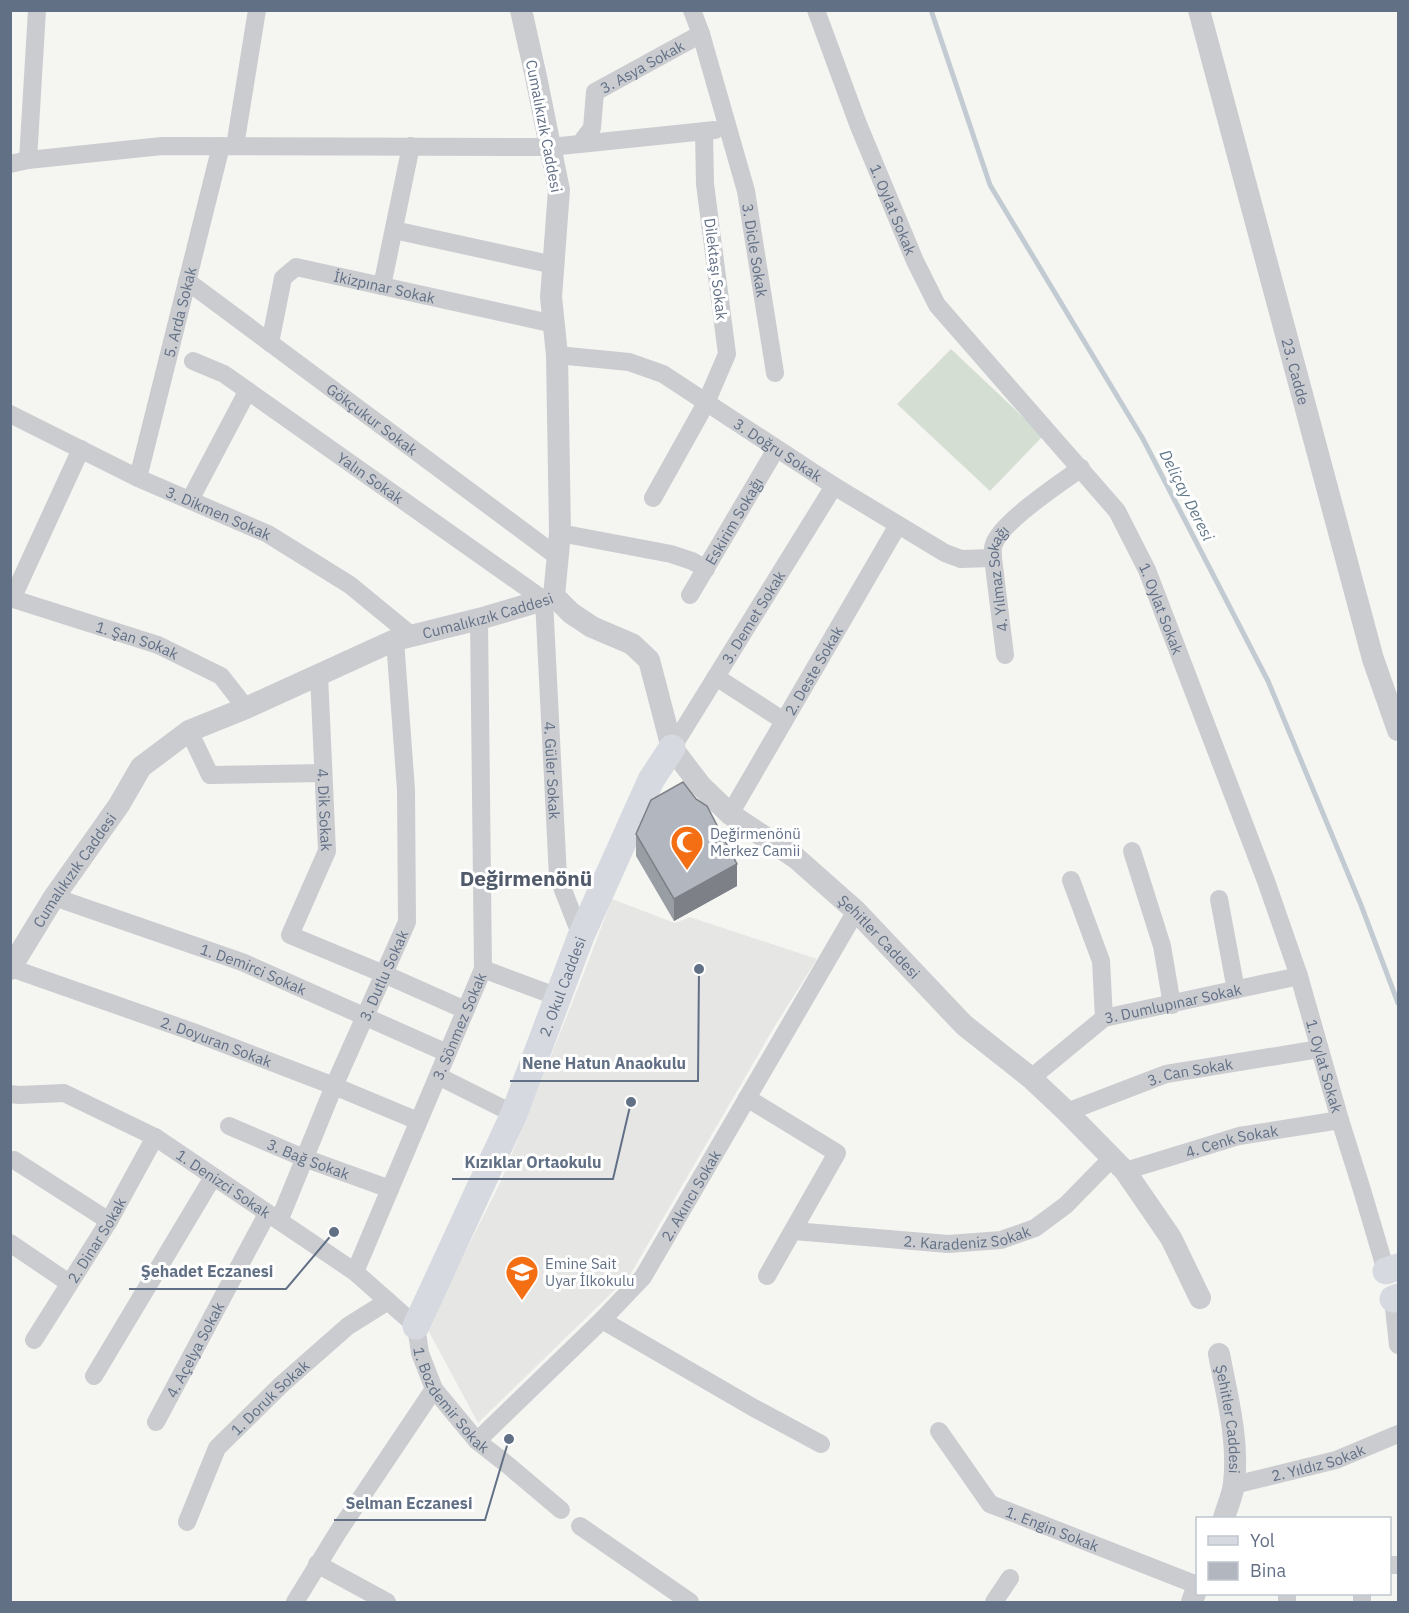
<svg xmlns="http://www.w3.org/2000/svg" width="1409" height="1613" font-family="'IBM Plex Sans',sans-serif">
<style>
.built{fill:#e6e7e5}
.pitch{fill:#d5ded2}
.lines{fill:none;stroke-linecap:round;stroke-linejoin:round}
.stream{stroke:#c3cbd2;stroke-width:5}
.minor{stroke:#caccd0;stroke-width:18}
.tertiary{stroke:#caccd0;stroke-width:22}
.secondary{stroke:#d6d9df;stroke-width:27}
.wall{fill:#999da4}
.shaded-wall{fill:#7d8086}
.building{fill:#b2b7bf;stroke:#7d8086;stroke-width:1.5}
.labels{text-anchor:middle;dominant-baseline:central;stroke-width:6;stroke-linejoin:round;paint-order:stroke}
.street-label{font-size:15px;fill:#627086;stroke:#fff}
.poi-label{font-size:15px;fill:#627086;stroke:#fff;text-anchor:start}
.water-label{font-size:16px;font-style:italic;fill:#62798a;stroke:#fff}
.district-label{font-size:21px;font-weight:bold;fill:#515a6a;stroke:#fff}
.leader{fill:none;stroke:#627086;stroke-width:2}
.callout-dot{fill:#627086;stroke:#fff;stroke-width:2}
.callout-label{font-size:16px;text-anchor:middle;font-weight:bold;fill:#627086;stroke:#fff;stroke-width:6;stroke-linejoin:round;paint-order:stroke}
</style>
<rect width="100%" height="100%" fill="#f5f6f2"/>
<path class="built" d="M 612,899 L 675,923 L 690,917 L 817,959 L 776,1024 L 630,1275 L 478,1423 L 427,1328 L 501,1181 L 582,978 Z"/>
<path class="pitch" d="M 951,349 L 1043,436 L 990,491 L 897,404 Z"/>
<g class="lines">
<path class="stream" d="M 931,10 L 990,185 L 1143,439 L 1268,681 L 1361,905 L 1398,1003"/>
<g class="minor">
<path id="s1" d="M 692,10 L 701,34 L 746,191 L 775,373"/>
<path id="s2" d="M 816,10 L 858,124 L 915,261 L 937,305 L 1117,511 L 1147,570 L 1266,881 L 1299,976 L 1340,1120 L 1362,1190 L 1386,1271"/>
<path d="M 580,144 L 715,130"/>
<path d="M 235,146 L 257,10"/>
<path d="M 28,160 L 37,10"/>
<path id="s3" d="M 10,164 L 28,160 L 162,146 L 550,147 L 580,144 L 592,128 L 595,92 L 701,34"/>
<path d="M 394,230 L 554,265"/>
<path id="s4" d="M 187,281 L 558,557"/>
<path d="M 382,286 L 411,146"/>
<path id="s5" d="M 270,343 L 283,278 L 296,267 L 554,324"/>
<path id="s6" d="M 557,355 L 629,362 L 663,374 L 834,486 L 945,553 L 961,559 L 993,558"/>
<path id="s7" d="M 193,361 L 224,374 L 544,600 L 558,877 L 581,936"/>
<path id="s8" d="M 10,414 L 138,478 L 268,534 L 350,585 L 412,636"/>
<path id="s9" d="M 138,478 L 221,146"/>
<path d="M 653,498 L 706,403 L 727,354 L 705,184 L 704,131"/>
<path d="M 190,500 L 247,392"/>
<path d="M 560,533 L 671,554 L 692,561 L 706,569"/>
<path id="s10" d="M 690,595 L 776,449"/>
<path id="s11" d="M 10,598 L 158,645 L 221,676 L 246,708"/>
<path d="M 12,599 L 81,449"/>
<path id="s12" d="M 1005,655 L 993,558 C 993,554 992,548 994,544 C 1002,521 1060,484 1081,468"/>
<path id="s13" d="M 319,675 L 327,851 L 290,935 L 384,974 L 465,1010"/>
<path d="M 716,677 L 784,721"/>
<path d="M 189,731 L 210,775 L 323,773"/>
<path id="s14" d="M 672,748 L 834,486"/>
<path id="s15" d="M 730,814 L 898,525"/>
<path d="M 1132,851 L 1162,946 L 1172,1005"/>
<path d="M 1071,880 L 1101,961 L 1104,1018"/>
<path id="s16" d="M 54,897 L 242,962 L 447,1053"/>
<path d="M 1219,899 L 1236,990"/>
<path id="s17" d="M 11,968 L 193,1032 L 334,1086 L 418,1121"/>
<path d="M 483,969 L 558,997"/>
<path d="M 438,1076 L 514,1114"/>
<path id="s18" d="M 1031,1078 L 1104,1018 L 1299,976"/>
<path id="s19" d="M 10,1094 L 19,1095 L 64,1093 L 155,1137 L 355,1272 L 416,1326 L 420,1353 L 434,1389 L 477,1441 L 509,1466 L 561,1510"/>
<path d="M 747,1098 L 837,1153 L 767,1276"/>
<path id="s20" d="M 1067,1112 L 1166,1074 L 1319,1049"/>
<path id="s21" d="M 229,1126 L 304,1158 L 390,1189"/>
<path d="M 14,1160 L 109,1221"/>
<path id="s22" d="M 1125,1171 L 1239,1136 L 1340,1120"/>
<path id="s23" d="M 279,1221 L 334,1086 L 407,922 L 406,790 L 395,640"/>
<path id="s24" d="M 794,1231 L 948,1244 L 1001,1240 L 1035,1228 L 1066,1205 L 1112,1158"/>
<path d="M 10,1243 L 69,1283"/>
<path id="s25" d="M 355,1272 L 483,969 L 479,619"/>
<path d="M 1393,1299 L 1398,1345"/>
<path d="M 602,1320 L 754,1408 L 821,1444"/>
<path id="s26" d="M 34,1340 L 109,1221 L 155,1137"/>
<path d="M 94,1376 L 213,1177"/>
<path id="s27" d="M 156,1422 L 267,1214"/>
<path id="s28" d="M 939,1431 L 990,1504 L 1197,1585"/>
<path id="s29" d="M 477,1441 L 602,1320 L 643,1277 L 856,911"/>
<path id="s30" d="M 1234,1485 L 1336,1460 L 1398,1434"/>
<path id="s31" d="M 187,1522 L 217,1448 L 281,1385 L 348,1326 L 388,1301"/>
<path d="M 580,1526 L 690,1602"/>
<path d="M 317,1564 L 387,1602"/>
<path d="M 1390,1565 L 1398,1565"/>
<path d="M 1362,1594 L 1362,1602"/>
<path d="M 295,1602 L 338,1532 L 434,1389"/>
<path d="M 994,1602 L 1010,1578"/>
<path d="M 1287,1602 L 1287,1594"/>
</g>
<g class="tertiary">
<path id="s32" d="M 1199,10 L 1373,659 L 1398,730"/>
<path id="s33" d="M 554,596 L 571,613 L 592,627 L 632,644 L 649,660 L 672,748 L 701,786 L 730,814 L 796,858 L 856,911 L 964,1025 L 1031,1078 L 1067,1112 L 1125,1171 L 1171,1238 L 1200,1298"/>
<path id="s34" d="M 10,969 L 54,897 L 119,805 L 141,767 L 189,731 L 246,708 L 395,640 L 479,619 L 544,600 L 554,596 L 560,533 L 557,355 L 551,297 L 559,190 L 536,77 L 521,10"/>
<path id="s35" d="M 1219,1354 C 1227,1396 1239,1440 1234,1483 C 1233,1495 1227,1507 1224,1518"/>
<path d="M 1192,1602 L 1198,1585"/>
</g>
<g class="secondary">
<path d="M 1386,1271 L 1398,1267"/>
<path d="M 1393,1299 L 1398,1297"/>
<path id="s36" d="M 416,1326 L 514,1114 L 581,936 L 651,780 L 672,748"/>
</g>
</g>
<path class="wall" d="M 636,834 L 737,886 L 674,921 L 636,856 Z"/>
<path class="shaded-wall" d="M 737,864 L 737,886 L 674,921 L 674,899 Z"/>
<path class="building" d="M 683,782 L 696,799 L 707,806 L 737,864 L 674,899 L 636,834 L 651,800 Z"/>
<defs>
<symbol id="mosque-pin" viewBox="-11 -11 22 30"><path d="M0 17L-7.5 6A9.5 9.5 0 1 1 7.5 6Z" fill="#f46f14" stroke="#fff"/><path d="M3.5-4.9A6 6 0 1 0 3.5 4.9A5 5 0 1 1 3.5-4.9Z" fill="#fff"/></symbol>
<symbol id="school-pin" viewBox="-11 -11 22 30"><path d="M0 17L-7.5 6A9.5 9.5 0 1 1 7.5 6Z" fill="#f46f14" stroke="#fff"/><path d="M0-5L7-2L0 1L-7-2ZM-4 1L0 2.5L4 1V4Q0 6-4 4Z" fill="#fff"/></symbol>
</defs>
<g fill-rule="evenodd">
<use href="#mosque-pin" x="668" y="823" width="38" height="52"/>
<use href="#school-pin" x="503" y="1253" width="38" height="52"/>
</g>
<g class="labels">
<g class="street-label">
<text stroke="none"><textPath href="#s3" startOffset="681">3. Asya Sokak</textPath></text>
<text transform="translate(544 126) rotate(79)">Cumalıkızık Caddesi</text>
<text stroke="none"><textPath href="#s2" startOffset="214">1. Oylat Sokak</textPath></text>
<text stroke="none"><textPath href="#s1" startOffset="249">3. Dicle Sokak</textPath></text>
<text transform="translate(716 269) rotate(83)">Dilektaşı Sokak</text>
<text stroke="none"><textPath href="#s5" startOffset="174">İkizpınar Sokak</textPath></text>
<text stroke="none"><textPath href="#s9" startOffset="171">5. Arda Sokak</textPath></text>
<text stroke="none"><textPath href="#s32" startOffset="374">23. Cadde</textPath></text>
<text stroke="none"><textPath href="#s4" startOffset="231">Gökçukur Sokak</textPath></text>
<text stroke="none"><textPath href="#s6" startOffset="246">3. Doğru Sokak</textPath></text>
<text stroke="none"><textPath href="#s7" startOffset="213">Yalın Sokak</textPath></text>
<text stroke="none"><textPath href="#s8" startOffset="231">3. Dikmen Sokak</textPath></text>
<text stroke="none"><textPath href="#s10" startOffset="86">Eskirim Sokağı</textPath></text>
<text stroke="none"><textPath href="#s12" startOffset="78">4. Yılmaz Sokağı</textPath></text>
<text stroke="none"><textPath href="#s2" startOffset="700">1. Oylat Sokak</textPath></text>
<text stroke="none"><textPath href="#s34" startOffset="622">Cumalıkızık Caddesi</textPath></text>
<text stroke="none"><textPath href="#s14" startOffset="154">3. Demet Sokak</textPath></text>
<text stroke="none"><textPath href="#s11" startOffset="134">1. Şan Sokak</textPath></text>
<text stroke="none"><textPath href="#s15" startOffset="166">2. Deste Sokak</textPath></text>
<text stroke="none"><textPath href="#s7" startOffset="596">4. Güler Sokak</textPath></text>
<text stroke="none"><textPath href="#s13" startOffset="135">4. Dik Sokak</textPath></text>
<text stroke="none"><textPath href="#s34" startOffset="118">Cumalıkızık Caddesi</textPath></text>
<text stroke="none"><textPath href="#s33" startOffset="489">Şehitler Caddesi</textPath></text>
<text stroke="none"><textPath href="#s16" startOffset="212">1. Demirci Sokak</textPath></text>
<text stroke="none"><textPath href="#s23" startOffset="267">3. Dutlu Sokak</textPath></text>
<text stroke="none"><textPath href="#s36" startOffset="370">2. Okul Caddesi</textPath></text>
<text stroke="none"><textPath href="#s18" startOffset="165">3. Dumlupınar Sokak</textPath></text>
<text stroke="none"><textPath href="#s25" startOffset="267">3. Sönmez Sokak</textPath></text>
<text stroke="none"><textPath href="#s17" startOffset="218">2. Doyuran Sokak</textPath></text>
<text stroke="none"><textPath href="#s2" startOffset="1186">1. Oylat Sokak</textPath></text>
<text stroke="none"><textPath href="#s20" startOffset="130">3. Can Sokak</textPath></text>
<text stroke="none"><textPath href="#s22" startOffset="111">4. Cenk Sokak</textPath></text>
<text stroke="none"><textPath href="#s21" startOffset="86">3. Bağ Sokak</textPath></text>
<text stroke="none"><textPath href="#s19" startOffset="238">1. Denizci Sokak</textPath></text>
<text stroke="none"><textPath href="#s29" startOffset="328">2. Akıncı Sokak</textPath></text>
<text stroke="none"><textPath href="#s24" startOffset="174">2. Karadeniz Sokak</textPath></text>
<text stroke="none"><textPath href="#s26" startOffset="118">2. Dinar Sokak</textPath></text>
<text stroke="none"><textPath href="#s27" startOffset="82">4. Açelya Sokak</textPath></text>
<text stroke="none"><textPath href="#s31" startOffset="153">1. Doruk Sokak</textPath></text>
<text stroke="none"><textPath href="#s19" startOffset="562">1. Bozdemir Sokak</textPath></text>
<text stroke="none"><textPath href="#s35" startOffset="66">Şehitler Caddesi</textPath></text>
<text stroke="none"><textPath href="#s30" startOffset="87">2. Yıldız Sokak</textPath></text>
<text stroke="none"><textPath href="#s28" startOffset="156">1. Engin Sokak</textPath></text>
</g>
<g class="poi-label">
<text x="710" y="833">Değirmenönü<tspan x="710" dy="17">Merkez Camii</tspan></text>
<text x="545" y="1263">Emine Sait<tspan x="545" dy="17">Uyar İlkokulu</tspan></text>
</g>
<g class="water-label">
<text transform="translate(1187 495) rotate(63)">Deliçay Deresi</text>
</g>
<g class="district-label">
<text x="526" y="878">Değirmenönü</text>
</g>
</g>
<path class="leader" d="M699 969L698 1081H510M631 1102L613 1179H452M334 1232L286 1289H129M509 1439L485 1520H334"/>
<g class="callout-dot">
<circle cx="699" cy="969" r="6"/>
<circle cx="631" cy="1102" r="6"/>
<circle cx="334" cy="1232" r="6"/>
<circle cx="509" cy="1439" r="6"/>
</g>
<g class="callout-label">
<text x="604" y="1069">Nene Hatun Anaokulu</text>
<text x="533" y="1168">Kızıklar Ortaokulu</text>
<text x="207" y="1277">Şehadet Eczanesi</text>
<text x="409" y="1509">Selman Eczanesi</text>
</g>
<rect width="1409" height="1613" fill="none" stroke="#627086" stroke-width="24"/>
<rect x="1196" y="1517" width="195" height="78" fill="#ffffff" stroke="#c0c6cf" stroke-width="1.5"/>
<rect x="1208" y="1536" width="30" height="9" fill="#d6d9df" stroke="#c0c6cf" stroke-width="1.5"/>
<text x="1250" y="1547" font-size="18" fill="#627086">Yol</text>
<rect x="1208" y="1562" width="30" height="18" fill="#b2b7bf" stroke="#c0c6cf" stroke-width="1.5"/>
<text x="1250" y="1577" font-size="18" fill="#627086">Bina</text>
</svg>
